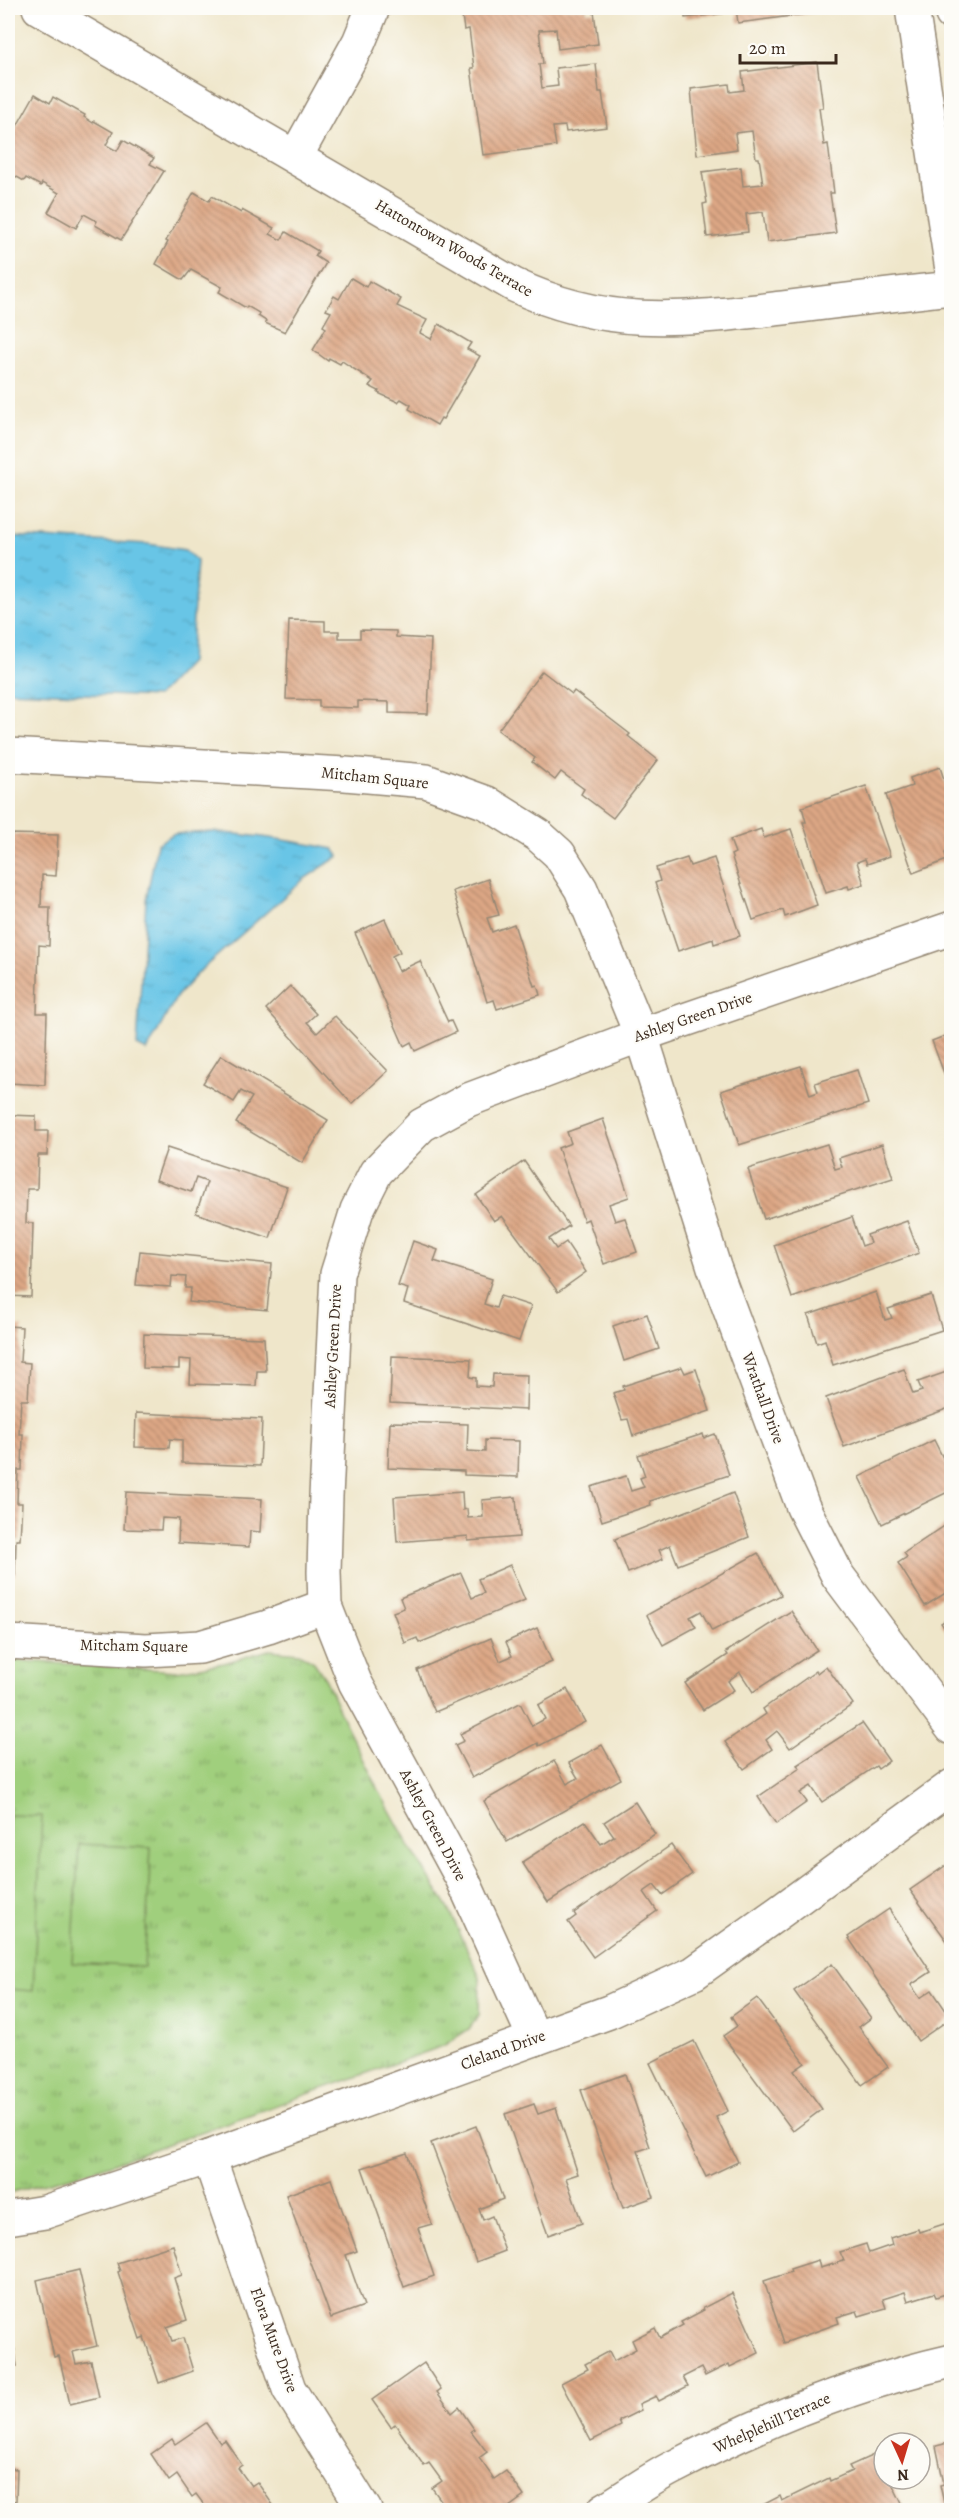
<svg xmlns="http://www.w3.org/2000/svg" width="959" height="2518" font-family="Alegreya,serif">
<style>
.grass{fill:url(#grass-tufts);stroke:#6e7c4e;stroke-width:1.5}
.pitch{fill:#a0cf7d;stroke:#6e7c4e;stroke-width:1.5}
.water{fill:url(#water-ripples);stroke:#517882;stroke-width:1.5}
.building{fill:url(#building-back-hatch)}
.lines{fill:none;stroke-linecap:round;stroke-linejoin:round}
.minor-casing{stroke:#958874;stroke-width:36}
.tertiary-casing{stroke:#958874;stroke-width:36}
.minor{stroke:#fff;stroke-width:33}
.tertiary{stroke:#fff;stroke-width:33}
.labels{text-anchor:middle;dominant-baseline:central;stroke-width:4.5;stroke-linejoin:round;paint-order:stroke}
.street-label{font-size:16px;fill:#3b2a1e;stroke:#fdfcf7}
</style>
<defs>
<pattern id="grass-tufts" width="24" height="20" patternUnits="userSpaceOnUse" patternTransform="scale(1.5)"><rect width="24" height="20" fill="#a0cf7d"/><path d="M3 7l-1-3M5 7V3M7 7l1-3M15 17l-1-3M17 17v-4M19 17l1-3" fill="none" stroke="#84a866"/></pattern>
<pattern id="water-ripples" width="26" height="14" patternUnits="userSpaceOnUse" patternTransform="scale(1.5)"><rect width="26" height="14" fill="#67c5e6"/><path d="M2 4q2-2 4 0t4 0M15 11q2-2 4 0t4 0" fill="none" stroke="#5aa9c5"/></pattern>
<pattern id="building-back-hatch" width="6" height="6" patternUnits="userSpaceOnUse" patternTransform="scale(1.5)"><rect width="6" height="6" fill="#dda785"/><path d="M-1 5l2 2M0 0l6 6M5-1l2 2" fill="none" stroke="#b4886c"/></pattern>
</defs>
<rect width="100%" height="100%" fill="#fdfcf7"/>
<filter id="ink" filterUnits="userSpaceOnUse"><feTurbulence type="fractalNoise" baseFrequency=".0167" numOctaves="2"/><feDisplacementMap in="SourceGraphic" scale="12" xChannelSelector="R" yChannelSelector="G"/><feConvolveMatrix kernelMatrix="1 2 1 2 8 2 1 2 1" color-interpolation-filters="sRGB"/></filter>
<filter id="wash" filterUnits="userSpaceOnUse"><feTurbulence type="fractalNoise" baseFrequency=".008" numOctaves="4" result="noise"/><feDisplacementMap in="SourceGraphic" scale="24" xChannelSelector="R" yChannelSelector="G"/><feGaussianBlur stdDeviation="1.35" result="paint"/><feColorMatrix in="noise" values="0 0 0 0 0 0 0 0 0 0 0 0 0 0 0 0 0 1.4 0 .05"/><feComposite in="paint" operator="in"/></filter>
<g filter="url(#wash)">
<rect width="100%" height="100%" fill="#efe6ca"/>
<path class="grass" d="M 269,1650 L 299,1653 L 314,1662 L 326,1680 L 344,1721 L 383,1798 L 413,1852 L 449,1909 L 480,1978 L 479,2015 L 469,2029 L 443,2046 L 94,2170 L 8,2193 L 8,1660 L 177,1671 L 224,1663 Z"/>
<g class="pitch">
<path d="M 8,1815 L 42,1816 L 33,1991 L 8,1989 Z"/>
<path d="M 79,1844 L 151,1848 L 144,1967 L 72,1963 Z"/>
</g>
<g class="water">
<path d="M 8,536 L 148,544 L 185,550 L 197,561 L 190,662 L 157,697 L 8,691 Z"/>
<path d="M 213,832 C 254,835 294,841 334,849 L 339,856 L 304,879 L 201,970 L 177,996 L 147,1051 L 137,1046 L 146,900 L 157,844 L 173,834 Z"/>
</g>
<g id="blocks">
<g class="building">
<path d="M 461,8 L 586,8 L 587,12 L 594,11 L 598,44 L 558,49 L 556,29 L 539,30 L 543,64 L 539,64 L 542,88 L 558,86 L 556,68 L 596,64 L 599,92 L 602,92 L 607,127 L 566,132 L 565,126 L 553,127 L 556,146 L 483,155 L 471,68 L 474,68 L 469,29 L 464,30 Z"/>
<path d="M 684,8 L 725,8 L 726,13 L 685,18 Z"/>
<path d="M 736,8 L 813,8 L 814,13 L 738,23 Z"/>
<path d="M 817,62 L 823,108 L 819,108 L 824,145 L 828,144 L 834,193 L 830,193 L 836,233 L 767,242 L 763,212 L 746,214 L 748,232 L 707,237 L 703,204 L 707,203 L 702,172 L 741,167 L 743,186 L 763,184 L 759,158 L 756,158 L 752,131 L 735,133 L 737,149 L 697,155 L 691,89 L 729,84 L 730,92 L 744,90 L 742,72 Z"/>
<path d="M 35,94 L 50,103 L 53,97 L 85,115 L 84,117 L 93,123 L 94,121 L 113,132 L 106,145 L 117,151 L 123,140 L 154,158 L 150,164 L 164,171 L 121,240 L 95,225 L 97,221 L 84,214 L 76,228 L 48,212 L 59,193 L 42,183 L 41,186 L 26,178 L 24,181 L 8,172 L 8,150 L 11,144 L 8,142 Z"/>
<path d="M 194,192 L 209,201 L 212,196 L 241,213 L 242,210 L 274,228 L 270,234 L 281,240 L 286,232 L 318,251 L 315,256 L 326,263 L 285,332 L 265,323 L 266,321 L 258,316 L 259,313 L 247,306 L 246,308 L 219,292 L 222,287 L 191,270 L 183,280 L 156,264 L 168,242 L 166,241 Z"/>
<path d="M 351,278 L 366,287 L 369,281 L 401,299 L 397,306 L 427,320 L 420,333 L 431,339 L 439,324 L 471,343 L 467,349 L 480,356 L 443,419 L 441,418 L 437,425 L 409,409 L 411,405 L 401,399 L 398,402 L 378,393 L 379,391 L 369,386 L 373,381 L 354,369 L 342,361 L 340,364 L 329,358 L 328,361 L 313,350 L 326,328 L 323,326 L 331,312 L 326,310 L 334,296 L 339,299 Z"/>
<path d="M 289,620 L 325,621 L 325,631 L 339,631 L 339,638 L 360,638 L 360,630 L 396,631 L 396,637 L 431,639 L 428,714 L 389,713 L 389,702 L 358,701 L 358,708 L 319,707 L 319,700 L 286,699 Z"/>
<path d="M 542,671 L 572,694 L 574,691 L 630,734 L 628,736 L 658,760 L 613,818 L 581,794 L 584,789 L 561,772 L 555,780 L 532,762 L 535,758 L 498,730 Z"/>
<path d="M 940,767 L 952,804 L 952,851 L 945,853 L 947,860 L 913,873 L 886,795 L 912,786 L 910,778 Z"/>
<path d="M 866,786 L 890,856 L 867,864 L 865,859 L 857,862 L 864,884 L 849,889 L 848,886 L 826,893 L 803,822 L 806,822 L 802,807 Z"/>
<path d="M 761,829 L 764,838 L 791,829 L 817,905 L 785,917 L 783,910 L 753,920 L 731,855 L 735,853 L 730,840 Z"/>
<path d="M 8,834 L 58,835 L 56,876 L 42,875 L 41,907 L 50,907 L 49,946 L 39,945 L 37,1013 L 47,1013 L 45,1085 L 8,1083 Z"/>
<path d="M 687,858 L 690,866 L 714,858 L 740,936 L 714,944 L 713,939 L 678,951 L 655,883 L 660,881 L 656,868 Z"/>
<path d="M 488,879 L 499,915 L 487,918 L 492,932 L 514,924 L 534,986 L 537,985 L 540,995 L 497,1009 L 494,1000 L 487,1002 L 453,891 Z"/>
<path d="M 385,919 L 400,952 L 392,956 L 399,971 L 420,961 L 448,1022 L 451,1021 L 456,1032 L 415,1051 L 411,1042 L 404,1046 L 355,933 Z"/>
<path d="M 290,986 L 316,1014 L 307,1022 L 317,1033 L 335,1016 L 388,1071 L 352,1104 L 266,1009 Z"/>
<path d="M 952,1033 L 952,1073 L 945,1076 L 932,1041 Z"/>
<path d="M 221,1055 L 328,1120 L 302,1163 L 236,1123 L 252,1097 L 241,1091 L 234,1102 L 203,1083 Z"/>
<path d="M 801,1066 L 810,1095 L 818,1092 L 815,1083 L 857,1070 L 868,1104 L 739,1145 L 721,1091 Z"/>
<path d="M 8,1115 L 36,1116 L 36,1131 L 48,1131 L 47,1155 L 38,1155 L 37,1189 L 27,1189 L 26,1223 L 33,1223 L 31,1297 L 8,1296 Z"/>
<path d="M 603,1119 L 629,1197 L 609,1204 L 615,1221 L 625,1218 L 637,1252 L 604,1264 L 588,1219 L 584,1221 L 558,1148 L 571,1143 L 567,1132 Z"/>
<path d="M 827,1144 L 835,1169 L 842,1167 L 839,1158 L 882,1144 L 893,1178 L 764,1219 L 748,1169 Z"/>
<path d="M 167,1148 L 287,1187 L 270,1238 L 196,1213 L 207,1182 L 196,1178 L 191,1192 L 156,1180 Z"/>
<path d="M 524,1161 L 569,1226 L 549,1239 L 556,1249 L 566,1242 L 586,1272 L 558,1292 L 502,1216 L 494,1221 L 476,1195 Z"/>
<path d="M 852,1217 L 862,1246 L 870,1243 L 867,1235 L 907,1221 L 919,1253 L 792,1298 L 774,1245 Z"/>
<path d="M 413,1241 L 438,1250 L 434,1261 L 492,1279 L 484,1304 L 496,1308 L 500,1296 L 531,1306 L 519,1341 L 404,1303 L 408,1289 L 398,1286 Z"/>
<path d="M 140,1251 L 272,1264 L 267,1310 L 189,1302 L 191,1288 L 185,1288 L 186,1277 L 172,1276 L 171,1287 L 136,1285 Z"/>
<path d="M 876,1292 L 885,1320 L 892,1318 L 888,1309 L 931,1295 L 942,1330 L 833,1365 L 825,1340 L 817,1343 L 808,1315 Z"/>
<path d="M 647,1314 L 659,1349 L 624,1361 L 613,1326 Z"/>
<path d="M 8,1326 L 22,1327 L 20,1362 L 30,1363 L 28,1400 L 21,1400 L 19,1434 L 23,1434 L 22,1470 L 18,1470 L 17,1503 L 22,1503 L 20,1540 L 16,1540 L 15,1575 L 8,1575 Z"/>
<path d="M 144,1334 L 264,1338 L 266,1371 L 257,1371 L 256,1386 L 190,1384 L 191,1360 L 179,1359 L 179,1369 L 143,1368 Z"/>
<path d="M 392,1356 L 471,1359 L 470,1377 L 476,1378 L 476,1386 L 492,1387 L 493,1374 L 527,1375 L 526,1410 L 390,1403 Z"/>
<path d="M 682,1367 L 685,1373 L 696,1369 L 710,1411 L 633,1436 L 628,1419 L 622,1420 L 613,1393 L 624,1390 L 623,1386 Z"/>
<path d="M 904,1369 L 913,1394 L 922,1391 L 918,1382 L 952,1370 L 952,1407 L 844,1447 L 826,1398 Z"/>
<path d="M 136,1413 L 262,1419 L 260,1466 L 182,1463 L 182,1440 L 170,1439 L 169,1448 L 135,1447 Z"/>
<path d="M 390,1422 L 468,1424 L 467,1451 L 485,1452 L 485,1440 L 519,1441 L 518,1477 L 464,1475 L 464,1471 L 388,1468 Z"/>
<path d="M 703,1434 L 704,1438 L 715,1434 L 729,1475 L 650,1501 L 651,1505 L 602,1521 L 591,1487 L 626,1476 L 631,1491 L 644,1487 L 640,1478 L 645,1476 L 638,1455 Z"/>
<path d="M 934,1440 L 946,1464 L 952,1462 L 952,1490 L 882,1524 L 859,1477 Z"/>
<path d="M 126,1492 L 262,1499 L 260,1532 L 250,1531 L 249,1547 L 178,1543 L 179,1519 L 162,1518 L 161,1530 L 124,1529 Z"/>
<path d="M 462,1492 L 463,1510 L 467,1509 L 468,1518 L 483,1517 L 482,1500 L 516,1497 L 519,1537 L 468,1541 L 468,1536 L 397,1542 L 394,1497 Z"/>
<path d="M 733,1493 L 749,1537 L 678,1565 L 670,1545 L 659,1550 L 663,1559 L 628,1573 L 615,1539 Z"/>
<path d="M 952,1521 L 952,1589 L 925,1606 L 898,1563 L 907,1557 L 904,1553 Z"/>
<path d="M 758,1553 L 781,1595 L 712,1631 L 701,1611 L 690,1617 L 696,1627 L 663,1645 L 647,1615 Z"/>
<path d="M 510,1565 L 525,1600 L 419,1643 L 417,1638 L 405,1643 L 393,1612 L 404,1608 L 400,1598 L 461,1573 L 472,1598 L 484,1593 L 478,1579 Z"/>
<path d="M 791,1611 L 817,1650 L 753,1692 L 740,1672 L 728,1681 L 734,1690 L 703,1710 L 685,1683 L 728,1655 L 726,1652 Z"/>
<path d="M 952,1616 L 952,1639 L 941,1623 Z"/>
<path d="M 537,1628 L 552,1662 L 435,1712 L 417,1670 L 491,1638 L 500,1661 L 512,1656 L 506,1642 Z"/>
<path d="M 826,1666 L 853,1704 L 790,1748 L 777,1731 L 766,1740 L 772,1749 L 744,1769 L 725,1742 L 766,1714 L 763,1709 L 816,1671 L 817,1673 Z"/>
<path d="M 567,1689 L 585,1722 L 539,1746 L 538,1743 L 472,1778 L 455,1745 L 464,1741 L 460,1734 L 520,1703 L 532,1726 L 545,1719 L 538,1705 Z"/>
<path d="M 862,1723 L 889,1761 L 878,1769 L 876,1766 L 822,1802 L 811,1786 L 800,1793 L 807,1802 L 776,1824 L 758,1797 L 800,1768 L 797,1765 Z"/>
<path d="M 602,1745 L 621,1779 L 507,1842 L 484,1801 L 554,1761 L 567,1784 L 578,1778 L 569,1763 Z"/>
<path d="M 635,1802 L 655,1834 L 548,1902 L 522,1862 L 585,1821 L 601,1844 L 614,1836 L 604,1822 Z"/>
<path d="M 671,1845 L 692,1874 L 662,1895 L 654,1885 L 644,1892 L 657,1911 L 593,1957 L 568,1922 L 576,1916 L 574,1913 Z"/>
<path d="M 948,1864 L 952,1869 L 952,1948 L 910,1890 Z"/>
<path d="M 889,1909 L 931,1972 L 911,1985 L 920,1998 L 932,1990 L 951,2018 L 918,2041 L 848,1937 Z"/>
<path d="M 832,1964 L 871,2018 L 859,2027 L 888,2067 L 862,2085 L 794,1991 Z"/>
<path d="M 757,1998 L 805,2063 L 794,2071 L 822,2109 L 793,2131 L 723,2036 L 737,2026 L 731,2017 Z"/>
<path d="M 694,2041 L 728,2111 L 716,2117 L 738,2162 L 706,2177 L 650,2063 Z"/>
<path d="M 625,2074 L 650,2147 L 638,2151 L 654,2197 L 623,2208 L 581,2090 Z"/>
<path d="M 534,2104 L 538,2114 L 556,2108 L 578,2174 L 566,2178 L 582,2223 L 548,2235 L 505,2114 Z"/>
<path d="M 476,2126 L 503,2199 L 479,2209 L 483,2220 L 492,2216 L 505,2251 L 476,2262 L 431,2143 Z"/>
<path d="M 407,2153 L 432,2224 L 418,2228 L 434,2276 L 404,2287 L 362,2168 Z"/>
<path d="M 331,2179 L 357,2251 L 346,2255 L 364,2306 L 331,2318 L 286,2195 Z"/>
<path d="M 950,2222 L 952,2292 L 936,2297 L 934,2293 L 908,2301 L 905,2292 L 883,2299 L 886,2308 L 859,2316 L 857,2311 L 837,2317 L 839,2323 L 784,2343 L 764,2281 L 791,2272 L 790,2269 L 818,2260 L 820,2268 L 844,2261 L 840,2252 L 866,2244 L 869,2253 L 892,2245 L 890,2238 L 918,2229 L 919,2232 Z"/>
<path d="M 173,2245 L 182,2275 L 174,2278 L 187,2320 L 167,2327 L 172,2341 L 183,2338 L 193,2371 L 159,2383 L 144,2337 L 140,2339 L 118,2272 L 120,2271 L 117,2263 Z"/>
<path d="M 79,2270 L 97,2346 L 73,2352 L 76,2364 L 91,2361 L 99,2397 L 70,2404 L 59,2356 L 54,2357 L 37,2280 Z"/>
<path d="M 732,2293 L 759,2353 L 730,2367 L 729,2364 L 705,2376 L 701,2368 L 683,2377 L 688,2386 L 659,2401 L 656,2396 L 639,2404 L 641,2410 L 619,2421 L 621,2426 L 591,2441 L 561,2383 L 588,2369 L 585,2364 L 609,2351 L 614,2361 L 636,2349 L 632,2340 L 655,2328 L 660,2338 L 683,2325 L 681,2322 L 704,2310 L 703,2308 Z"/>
<path d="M 8,2305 L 17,2366 L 8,2367 Z"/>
<path d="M 424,2363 L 441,2389 L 437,2392 L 452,2413 L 459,2407 L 474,2429 L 471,2431 L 487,2452 L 479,2458 L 494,2479 L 506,2471 L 524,2496 L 505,2510 L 503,2508 L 500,2510 L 448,2510 L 432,2488 L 442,2481 L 429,2463 L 424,2466 L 395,2424 L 391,2427 L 372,2400 Z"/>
<path d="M 206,2423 L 220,2443 L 225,2440 L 242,2465 L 238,2468 L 251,2486 L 257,2482 L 273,2505 L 265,2510 L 208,2510 L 196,2494 L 192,2497 L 177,2475 L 169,2481 L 151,2454 L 172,2439 L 175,2444 Z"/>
<path d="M 952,2442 L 952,2506 L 945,2508 L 940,2485 L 944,2484 L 936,2446 Z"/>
<path d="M 878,2453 L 884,2466 L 884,2479 L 890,2479 L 905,2510 L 755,2509 L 780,2496 L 782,2501 L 829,2478 L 830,2481 L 852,2471 L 849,2466 Z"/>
<path d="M 8,2468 L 17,2469 L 16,2501 L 8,2500 Z"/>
</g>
</g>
</g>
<g filter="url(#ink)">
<use href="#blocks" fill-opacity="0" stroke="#958874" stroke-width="1.5"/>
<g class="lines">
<defs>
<g id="minor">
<path d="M 39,8 L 514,285 C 608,330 684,319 783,308 C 839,301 895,294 952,288"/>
<path d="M 296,156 L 359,42 L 373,8"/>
<path d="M 8,755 L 345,774 L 426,781 L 487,803 L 538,835 L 559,854 L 581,889 L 641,1035 L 714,1267 L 803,1507 L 838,1576 L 952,1728"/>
<path d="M 8,1642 L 146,1650 L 200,1647 L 268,1627 L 325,1606"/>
<path d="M 535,2039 L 462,1878 L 355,1682 L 325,1606 L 324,1572 L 326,1496 L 337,1274 L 357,1210 L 376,1172 L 422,1125 L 468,1100 L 641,1035 L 952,928"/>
<path d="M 209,2157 L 289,2389 L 365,2510"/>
<path d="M 8,2218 L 45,2212 L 209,2157 L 609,2012 L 694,1973 L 781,1911 L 952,1786"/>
<path d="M 604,2510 C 627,2496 650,2479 674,2467 C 762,2421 855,2383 952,2361"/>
</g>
<g id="tertiary">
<path d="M 912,8 L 952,270"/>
<path d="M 951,8 L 952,14"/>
</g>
</defs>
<use href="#minor" class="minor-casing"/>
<use href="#tertiary" class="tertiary-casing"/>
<use href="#minor" class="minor"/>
<use href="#tertiary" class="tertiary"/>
</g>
</g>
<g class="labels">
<g class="street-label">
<text transform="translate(454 248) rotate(30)">Hattontown Woods Terrace</text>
<text transform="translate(375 778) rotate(6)">Mitcham Square</text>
<text transform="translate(693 1017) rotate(-19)">Ashley Green Drive</text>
<text transform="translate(333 1346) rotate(-87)">Ashley Green Drive</text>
<text transform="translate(763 1398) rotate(70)">Wrathall Drive</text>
<text transform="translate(134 1646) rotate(1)">Mitcham Square</text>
<text transform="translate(433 1825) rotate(62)">Ashley Green Drive</text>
<text transform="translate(503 2050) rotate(-20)">Cleland Drive</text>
<text transform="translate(274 2340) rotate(70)">Flora Mure Drive</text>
<text transform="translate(772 2423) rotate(-24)">Whelplehill Terrace</text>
</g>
</g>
<rect width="959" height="2518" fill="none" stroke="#fdfcf7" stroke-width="30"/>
<g transform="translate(902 2461) rotate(176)"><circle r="28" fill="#fdfcf7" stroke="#afa8a0" stroke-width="1.5"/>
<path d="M0-4.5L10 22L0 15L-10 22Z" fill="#c8321e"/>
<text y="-9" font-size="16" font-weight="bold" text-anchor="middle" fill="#3b2a1e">N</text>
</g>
<path d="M740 54v9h96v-9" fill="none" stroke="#3b2a1e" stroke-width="3"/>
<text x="749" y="54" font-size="18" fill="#3b2a1e" stroke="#fdfcf7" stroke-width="4.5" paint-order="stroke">20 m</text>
</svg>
